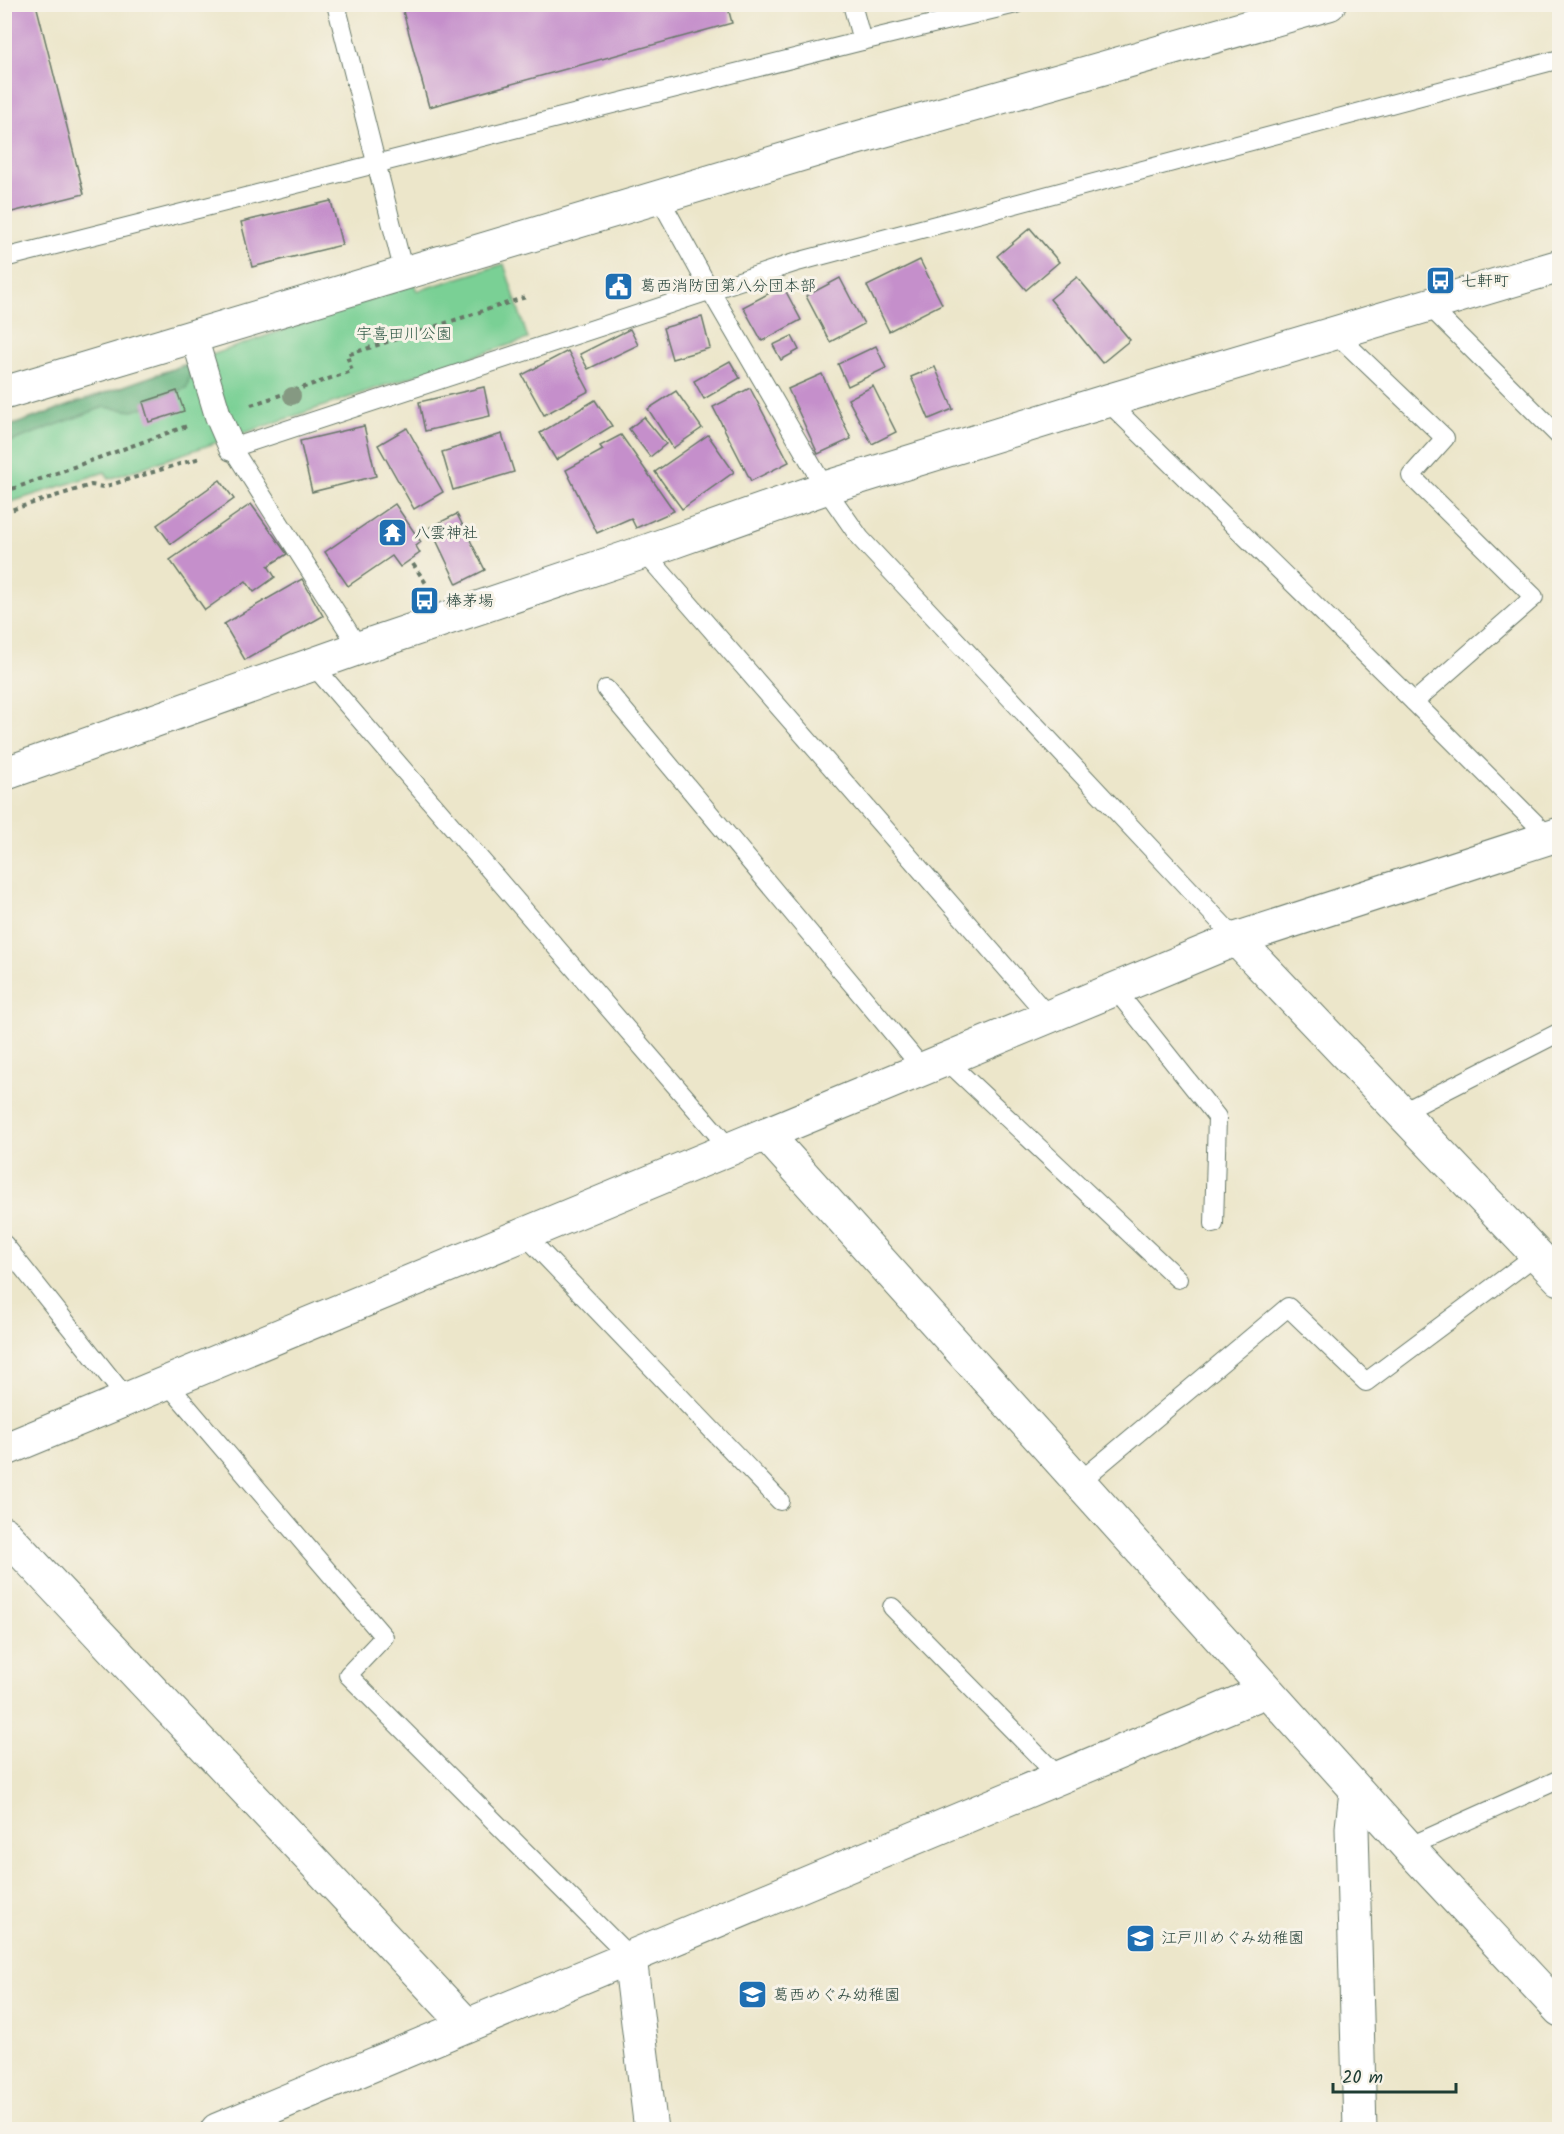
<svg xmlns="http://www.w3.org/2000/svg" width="1564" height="2134" font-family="Kalam,'Klee One',sans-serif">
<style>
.green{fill:#7ad095;stroke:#4c8664;stroke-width:1.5}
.forest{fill:#63b27e;stroke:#417859;stroke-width:1.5}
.building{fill:#c58fcb}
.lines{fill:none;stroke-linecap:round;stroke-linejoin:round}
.service-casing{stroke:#677868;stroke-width:20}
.pedestrian-casing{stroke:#677868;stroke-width:28}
.minor-casing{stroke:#677868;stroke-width:35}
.tertiary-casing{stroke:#677868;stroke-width:35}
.path{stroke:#677868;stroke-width:4;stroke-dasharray:4.5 4.5;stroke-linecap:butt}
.service{stroke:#fff;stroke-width:18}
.pedestrian{stroke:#fff;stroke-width:26}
.minor{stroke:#fff;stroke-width:33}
.tertiary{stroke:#fff;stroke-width:33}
.tree{fill:#859982}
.labels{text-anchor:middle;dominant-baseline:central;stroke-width:6;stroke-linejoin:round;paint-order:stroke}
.poi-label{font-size:16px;fill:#1f3d34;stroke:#f7f3e8;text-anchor:start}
.park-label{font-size:16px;fill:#315a47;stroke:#f7f3e8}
</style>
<rect width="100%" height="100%" fill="#f7f3e8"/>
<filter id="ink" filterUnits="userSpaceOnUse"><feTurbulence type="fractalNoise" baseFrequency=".0167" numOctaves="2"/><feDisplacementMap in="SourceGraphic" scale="12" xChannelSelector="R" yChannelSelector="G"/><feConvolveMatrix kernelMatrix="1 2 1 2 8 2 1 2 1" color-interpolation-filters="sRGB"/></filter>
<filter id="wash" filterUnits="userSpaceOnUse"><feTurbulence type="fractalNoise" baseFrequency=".008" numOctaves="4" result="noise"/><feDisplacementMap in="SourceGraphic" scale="24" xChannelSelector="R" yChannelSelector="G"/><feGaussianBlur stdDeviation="1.35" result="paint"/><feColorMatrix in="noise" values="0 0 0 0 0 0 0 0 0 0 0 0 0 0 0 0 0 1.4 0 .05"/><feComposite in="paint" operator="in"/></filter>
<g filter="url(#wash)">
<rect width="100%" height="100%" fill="#ece6ca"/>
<path class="green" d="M 504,264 L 528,339 L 374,389 L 109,479 L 105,472 L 5,504 L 4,428 L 414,284 L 417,291 Z"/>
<path class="forest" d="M 188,364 L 190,373 L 187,388 L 144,402 L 145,407 L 133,411 L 104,407 L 5,444 L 5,428 Z"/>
<g id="blocks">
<g class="building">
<path d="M 4,4 L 36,4 L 84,194 L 4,214 Z"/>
<path d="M 401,4 L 727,4 L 732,23 L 429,107 Z"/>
<path d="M 331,201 L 342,245 L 252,267 L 241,222 Z"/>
<path d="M 1030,228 L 1059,262 L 1026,290 L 997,256 Z"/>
<path d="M 920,260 L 942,304 L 889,331 L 867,286 Z"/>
<path d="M 1077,277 L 1130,340 L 1102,363 L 1050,299 Z"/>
<path d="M 840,278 L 864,324 L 830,342 L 806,296 Z"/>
<path d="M 783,286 L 801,320 L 762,341 L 743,307 Z"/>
<path d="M 702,317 L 710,348 L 672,359 L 663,328 Z"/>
<path d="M 630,329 L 638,345 L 588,369 L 580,354 Z"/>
<path d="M 792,336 L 799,350 L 781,360 L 773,345 Z"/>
<path d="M 876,346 L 886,368 L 848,386 L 838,364 Z"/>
<path d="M 568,351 L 589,391 L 544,415 L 522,375 Z"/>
<path d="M 730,361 L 740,378 L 704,399 L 694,381 Z"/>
<path d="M 935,367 L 953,409 L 929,419 L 911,377 Z"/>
<path d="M 822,374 L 851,439 L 818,454 L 788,389 Z"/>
<path d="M 873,386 L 896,432 L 872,444 L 848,399 Z"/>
<path d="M 484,387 L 490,416 L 425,431 L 419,402 Z"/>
<path d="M 750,388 L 789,462 L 751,481 L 713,407 Z"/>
<path d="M 177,391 L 184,411 L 149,422 L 143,402 Z"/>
<path d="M 676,391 L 702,428 L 673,448 L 648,409 Z"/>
<path d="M 595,400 L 612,426 L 556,460 L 540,433 Z"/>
<path d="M 644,417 L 666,444 L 650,457 L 629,429 Z"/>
<path d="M 364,426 L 376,476 L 312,492 L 300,441 Z"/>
<path d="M 407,428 L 443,492 L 414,509 L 378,445 Z"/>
<path d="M 502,434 L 514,472 L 453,490 L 442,452 Z"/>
<path d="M 621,435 L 674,511 L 636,528 L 631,518 L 597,533 L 566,470 L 603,450 L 600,446 Z"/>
<path d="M 708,435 L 734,472 L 682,509 L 655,472 Z"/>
<path d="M 220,480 L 234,499 L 171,544 L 157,525 Z"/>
<path d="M 251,504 L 287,554 L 268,566 L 275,577 L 254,592 L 246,581 L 205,610 L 170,560 Z"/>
<path d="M 395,504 L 421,542 L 416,546 L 420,553 L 400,567 L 392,556 L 348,586 L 325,552 Z"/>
<path d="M 457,514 L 485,570 L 457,584 L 430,527 Z"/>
<path d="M 302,579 L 323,616 L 245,660 L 224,624 Z"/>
</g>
</g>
</g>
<g filter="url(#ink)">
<use href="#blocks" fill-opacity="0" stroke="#677868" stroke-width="1.5"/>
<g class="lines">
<defs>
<g id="service">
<path d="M 336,4 L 404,273"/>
<path d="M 862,41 L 1016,4"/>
<path d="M 659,197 L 710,290 L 825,488 L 860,538 L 1236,939"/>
<path d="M 4,258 L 862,41 L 852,4"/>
<path d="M 1428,305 L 1560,437"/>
<path d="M 1335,333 L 1445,438 L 1411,476 L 1534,597 L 1414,702"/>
<path d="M 1107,401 L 1414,702 L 1549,837"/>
<path d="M 644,552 L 1049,1017"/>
<path d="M 359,648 L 232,448 L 797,262 L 1560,59"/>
<path d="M 313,665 L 730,1149"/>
<path d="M 606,689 L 923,1069"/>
<path d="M 1115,989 L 1217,1117 L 1214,1224"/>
<path d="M 946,1060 L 1178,1279"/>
<path d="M 1401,1113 L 1560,1032"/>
<path d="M 525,1235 L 780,1501"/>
<path d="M 4,1244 L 127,1399"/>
<path d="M 167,1383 L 384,1637 L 348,1675 L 630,1957"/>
<path d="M 1078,1483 L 1288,1307 L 1366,1382 L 1536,1255"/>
<path d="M 892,1607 L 1060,1778"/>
<path d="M 1408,1847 L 1560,1779"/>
</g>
<path id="pedestrian" d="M 194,336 L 218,416 L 232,448"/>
<g id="minor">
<path d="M 4,393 L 836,144 L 1329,4"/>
<path d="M 1236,939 L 1560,1279"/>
<path d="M 766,1134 L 1408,1847 L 1560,2010"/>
<path d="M 4,1450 L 1236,939 L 1560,834"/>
<path d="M 4,1533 L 467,2025"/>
<path d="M 1356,1791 L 1352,1828 L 1360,2130"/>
<path d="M 630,1957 L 651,2130"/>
<path d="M 217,2130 L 1266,1691"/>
</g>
<path id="tertiary" d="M 4,774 L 359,648 L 644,552 L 825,488 L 1107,401 L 1560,266"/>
</defs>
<use href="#service" class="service-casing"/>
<use href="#pedestrian" class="pedestrian-casing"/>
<use href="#minor" class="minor-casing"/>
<use href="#tertiary" class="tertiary-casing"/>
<g class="path">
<path d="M 251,405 L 352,371 L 347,355 L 526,297"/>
<path d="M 4,492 L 187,426"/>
<path d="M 4,512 L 91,485 L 103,487 L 200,458"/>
<path d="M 413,564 L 427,585"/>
</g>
<use href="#service" class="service"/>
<use href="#pedestrian" class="pedestrian"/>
<use href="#minor" class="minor"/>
<use href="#tertiary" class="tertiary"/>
</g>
<circle class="tree" cx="292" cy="396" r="9"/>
</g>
<defs>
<symbol id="bus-square" viewBox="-11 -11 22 22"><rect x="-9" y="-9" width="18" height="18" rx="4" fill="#1f6fb2" stroke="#f7f3e8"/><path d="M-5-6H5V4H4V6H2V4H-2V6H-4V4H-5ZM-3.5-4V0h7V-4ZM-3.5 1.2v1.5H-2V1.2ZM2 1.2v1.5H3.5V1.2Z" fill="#fff"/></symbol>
<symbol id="civic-square" viewBox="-11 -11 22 22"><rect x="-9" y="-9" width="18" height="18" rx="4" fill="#1f6fb2" stroke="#f7f3e8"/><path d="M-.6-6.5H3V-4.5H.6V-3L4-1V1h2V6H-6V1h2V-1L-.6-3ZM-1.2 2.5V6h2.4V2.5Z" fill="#fff"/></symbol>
<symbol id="temple-square" viewBox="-11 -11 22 22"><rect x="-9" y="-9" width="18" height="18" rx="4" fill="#1f6fb2" stroke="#f7f3e8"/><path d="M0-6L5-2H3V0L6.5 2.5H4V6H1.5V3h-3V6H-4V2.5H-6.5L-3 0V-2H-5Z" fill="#fff"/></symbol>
<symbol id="school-square" viewBox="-11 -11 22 22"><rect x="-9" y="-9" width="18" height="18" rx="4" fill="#1f6fb2" stroke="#f7f3e8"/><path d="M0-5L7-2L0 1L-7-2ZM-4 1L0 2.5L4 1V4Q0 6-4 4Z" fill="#fff"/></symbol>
</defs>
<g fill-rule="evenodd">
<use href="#bus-square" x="1424" y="264" width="33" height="33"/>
<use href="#civic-square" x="602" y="270" width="33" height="33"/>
<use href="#temple-square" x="376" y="516" width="33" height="33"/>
<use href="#bus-square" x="408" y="584" width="33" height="33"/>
<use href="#school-square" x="1124" y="1922" width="33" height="33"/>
<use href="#school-square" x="736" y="1978" width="33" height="33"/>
</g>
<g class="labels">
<g class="poi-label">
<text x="1461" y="281">七軒町</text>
<text x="640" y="286">葛西消防団第八分団本部</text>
<text x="414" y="533">八雲神社</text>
<text x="446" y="601">棒茅場</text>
<text x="1161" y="1938">江戸川めぐみ幼稚園</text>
<text x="773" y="1995">葛西めぐみ幼稚園</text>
</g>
<g class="park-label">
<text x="404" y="334">宇喜田川公園</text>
</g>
</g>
<rect width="1564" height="2134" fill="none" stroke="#f7f3e8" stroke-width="24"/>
<path d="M1333 2083v9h123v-9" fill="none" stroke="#1f3d34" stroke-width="3"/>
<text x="1342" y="2083" font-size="18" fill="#1f3d34" stroke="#f7f3e8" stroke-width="4.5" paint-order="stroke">20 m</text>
</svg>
